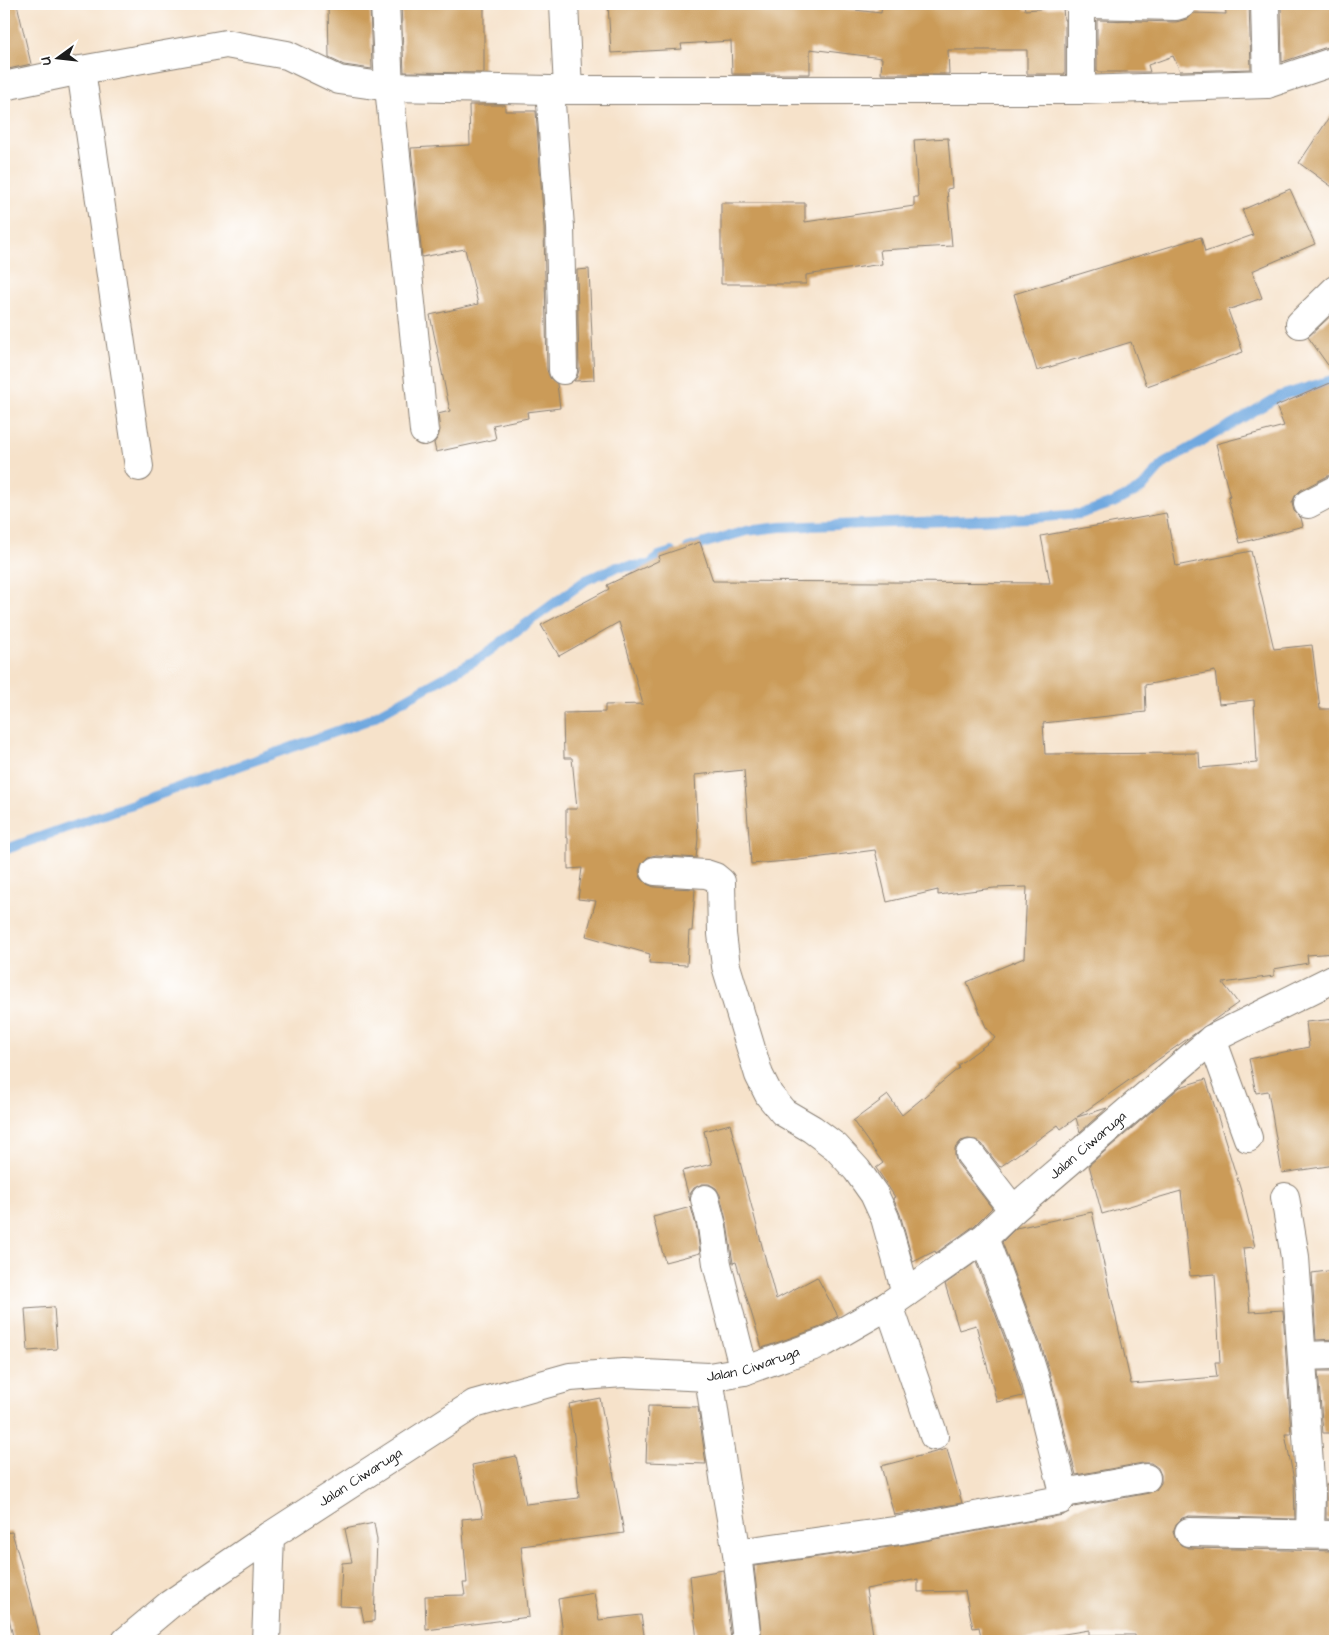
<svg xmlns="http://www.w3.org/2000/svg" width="1339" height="1645" font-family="'Architects Daughter',sans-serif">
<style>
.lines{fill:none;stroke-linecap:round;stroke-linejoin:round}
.stream{stroke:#70a8df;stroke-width:10}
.building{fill:#cb9b59;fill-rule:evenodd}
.minor-casing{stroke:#897f73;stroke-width:30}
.minor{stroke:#fff;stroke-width:28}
.labels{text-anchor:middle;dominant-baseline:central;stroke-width:4;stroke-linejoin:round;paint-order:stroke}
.street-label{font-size:14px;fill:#1c1c1c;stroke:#fff}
</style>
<rect width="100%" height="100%" fill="#fff"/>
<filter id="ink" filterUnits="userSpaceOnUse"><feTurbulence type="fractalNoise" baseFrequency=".02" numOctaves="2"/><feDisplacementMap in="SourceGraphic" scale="10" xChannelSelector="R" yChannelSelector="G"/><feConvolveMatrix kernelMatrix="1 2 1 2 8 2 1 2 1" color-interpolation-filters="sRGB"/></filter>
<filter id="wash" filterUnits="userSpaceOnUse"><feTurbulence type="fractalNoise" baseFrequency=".0096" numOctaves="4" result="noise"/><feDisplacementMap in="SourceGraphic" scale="20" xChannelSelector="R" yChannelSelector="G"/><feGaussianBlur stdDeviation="1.12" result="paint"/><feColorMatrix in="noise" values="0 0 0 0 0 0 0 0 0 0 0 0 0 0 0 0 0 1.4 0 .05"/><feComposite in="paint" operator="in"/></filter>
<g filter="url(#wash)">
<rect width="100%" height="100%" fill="#f6e2ca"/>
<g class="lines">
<g class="stream">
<path d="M 688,548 L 746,531 L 780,527 L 1030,518 L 1080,514 L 1113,503 L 1142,488 L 1163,464 L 1280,396 L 1335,379"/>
<path d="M 4,850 L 368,720 L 481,657 L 586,580 L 617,567 L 650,565 L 659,556 L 672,552"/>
</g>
</g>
<g id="blocks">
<g class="building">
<path d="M 4,4 L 17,4 L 31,64 L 4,70 Z"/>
<path d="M 328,4 L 370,4 L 372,69 L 344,65 L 329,58 Z"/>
<path d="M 401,4 L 484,4 L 484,73 L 404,72 Z"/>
<path d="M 608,4 L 802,4 L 881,13 L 882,4 L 1024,4 L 1025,10 L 1063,7 L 1064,20 L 1065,20 L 1065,74 L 1027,74 L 1027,50 L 948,50 L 949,74 L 881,74 L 882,58 L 810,49 L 810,74 L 732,74 L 731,41 L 681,44 L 682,49 L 611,53 Z"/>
<path d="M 1225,4 L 1249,4 L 1251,69 L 1180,71 L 1173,56 L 1148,65 L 1150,72 L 1097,72 L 1097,20 L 1176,22 L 1187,19 L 1194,13 L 1226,14 Z"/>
<path d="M 1281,4 L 1335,4 L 1335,46 L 1330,46 L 1282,62 Z"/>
<path d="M 469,105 L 505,105 L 505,111 L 536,111 L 544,228 L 547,370 L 550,378 L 557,384 L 560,408 L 527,412 L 528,418 L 493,425 L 496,439 L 436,452 L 434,443 L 438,437 L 440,430 L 438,414 L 450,411 L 430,315 L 478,304 L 465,249 L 422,257 L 411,148 L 470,145 Z"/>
<path d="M 1335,109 L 1335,189 L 1299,163 Z"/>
<path d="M 948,138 L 952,188 L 947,189 L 952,246 L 880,250 L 882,264 L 806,275 L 806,284 L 721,284 L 721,203 L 805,203 L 805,222 L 914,206 L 914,197 L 918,197 L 914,140 Z"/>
<path d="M 1290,189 L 1315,244 L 1252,271 L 1262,298 L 1228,310 L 1243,352 L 1147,386 L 1131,342 L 1037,371 L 1014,294 L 1201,237 L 1205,252 L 1253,235 L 1242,210 Z"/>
<path d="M 589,269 L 594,380 L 574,381 L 577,377 L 579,370 L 577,270 Z"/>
<path d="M 1335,312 L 1335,375 L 1308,337 Z"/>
<path d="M 1335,381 L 1335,474 L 1328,476 L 1301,490 L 1295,496 L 1292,503 L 1294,511 L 1301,518 L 1303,526 L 1240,543 L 1228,498 L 1230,497 L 1216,444 L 1284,426 L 1276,406 Z"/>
<path d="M 1166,513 L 1176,566 L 1251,551 L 1274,649 L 1312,645 L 1320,709 L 1335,709 L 1335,953 L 1307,955 L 1308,963 L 1274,969 L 1274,976 L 1223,983 L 1238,1003 L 1077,1117 L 1107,1108 L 1080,1132 L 1076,1118 L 1061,1129 L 1058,1125 L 1000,1167 L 982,1144 L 976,1140 L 968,1139 L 961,1141 L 955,1148 L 955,1157 L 957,1163 L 992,1208 L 974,1226 L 936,1253 L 935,1251 L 913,1262 L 900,1214 L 893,1198 L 895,1197 L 876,1168 L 883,1163 L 853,1121 L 888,1095 L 902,1115 L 959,1068 L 958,1065 L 995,1038 L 986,1027 L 967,982 L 1024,958 L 1027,887 L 994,888 L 938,895 L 938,890 L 887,902 L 875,850 L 799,860 L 751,864 L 744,770 L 695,775 L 698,839 L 696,858 L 656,855 L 648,857 L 642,863 L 639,871 L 641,878 L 647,884 L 654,887 L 695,889 L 692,931 L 689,931 L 687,965 L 649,963 L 650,954 L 586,936 L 596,901 L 578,899 L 582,868 L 568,869 L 568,838 L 566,837 L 566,809 L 577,809 L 572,758 L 564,758 L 563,713 L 605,712 L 605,705 L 643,704 L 619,622 L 559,656 L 541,625 L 609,589 L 607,585 L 660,560 L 659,556 L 700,542 L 713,581 L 1050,583 L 1041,536 ZM 1215,671 L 1219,704 L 1254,700 L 1257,763 L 1200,768 L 1199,753 L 1045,754 L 1043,723 L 1146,712 L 1145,685 Z"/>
<path d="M 1335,1019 L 1335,1165 L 1282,1173 L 1268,1091 L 1256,1093 L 1249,1059 L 1309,1047 L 1306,1022 Z"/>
<path d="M 1206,1079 L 1242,1194 L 1255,1247 L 1243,1248 L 1250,1312 L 1283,1310 L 1291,1434 L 1285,1434 L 1294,1480 L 1295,1519 L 1189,1516 L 1182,1518 L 1176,1524 L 1173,1532 L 1176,1540 L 1181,1545 L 1189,1548 L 1335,1551 L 1335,1634 L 1332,1634 L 1332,1641 L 1136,1641 L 1135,1635 L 1089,1635 L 1089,1630 L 1021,1641 L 982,1641 L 979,1627 L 973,1628 L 965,1591 L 918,1592 L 918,1579 L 866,1589 L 874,1641 L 762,1641 L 754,1566 L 903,1545 L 1063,1515 L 1069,1512 L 1074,1507 L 1149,1493 L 1156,1490 L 1161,1483 L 1161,1475 L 1158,1468 L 1151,1463 L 1143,1463 L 1076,1475 L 1051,1378 L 1042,1348 L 1002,1242 L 1016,1228 L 1092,1212 L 1131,1384 L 1217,1377 L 1215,1362 L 1220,1362 L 1215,1274 L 1190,1276 L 1181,1191 L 1102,1214 L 1089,1165 L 1180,1087 Z"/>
<path d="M 730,1124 L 776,1299 L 817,1277 L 838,1316 L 818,1328 L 762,1348 L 736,1262 L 733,1263 L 727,1224 L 720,1195 L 716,1188 L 709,1184 L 702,1184 L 694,1188 L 690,1194 L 690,1201 L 682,1171 L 712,1164 L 704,1131 Z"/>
<path d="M 691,1207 L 697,1229 L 700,1253 L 665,1262 L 653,1217 Z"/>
<path d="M 976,1262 L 1012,1358 L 1023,1396 L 997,1402 L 976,1325 L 959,1330 L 945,1284 Z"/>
<path d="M 1335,1270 L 1335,1339 L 1316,1340 L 1312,1273 Z"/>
<path d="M 54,1307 L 57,1349 L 28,1351 L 25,1309 Z"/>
<path d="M 1318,1371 L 1335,1371 L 1335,1433 L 1323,1433 Z"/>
<path d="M 600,1398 L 624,1533 L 521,1546 L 529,1617 L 426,1630 L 425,1596 L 465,1595 L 463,1583 L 467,1583 L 462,1519 L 483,1517 L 472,1465 L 516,1456 L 526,1504 L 579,1498 L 574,1436 L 569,1404 Z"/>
<path d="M 648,1406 L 698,1407 L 706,1464 L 646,1462 Z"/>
<path d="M 947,1449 L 962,1503 L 894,1515 L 881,1466 Z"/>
<rect x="1326" y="1485" width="9" height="34"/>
<path d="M 374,1523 L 377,1540 L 374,1621 L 364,1622 L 361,1607 L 340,1606 L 342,1563 L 352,1562 L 345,1529 Z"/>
<path d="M 12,1532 L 32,1603 L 41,1641 L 14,1641 L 4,1595 L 4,1533 Z"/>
<path d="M 723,1570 L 731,1640 L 697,1641 L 690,1576 Z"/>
<path d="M 594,1593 L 599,1620 L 641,1615 L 645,1641 L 562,1641 L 562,1625 L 558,1599 Z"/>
</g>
</g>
</g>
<g filter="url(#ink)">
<use href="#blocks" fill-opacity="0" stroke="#897f73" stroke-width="1"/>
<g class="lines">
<defs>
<g id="minor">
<path d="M 385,4 L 389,87 L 424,431"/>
<path d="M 564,4 L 568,90"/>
<path d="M 1088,4 L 1176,6 L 1182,4"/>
<path d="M 1265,4 L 1267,84"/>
<path d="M 81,70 L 139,467"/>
<path d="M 4,86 L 81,70 L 226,44 L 287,55 L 339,80 L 389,87 L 550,90 L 1081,90 L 1267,84 L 1335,61"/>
<path d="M 550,90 L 560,227 L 563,370"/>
<path d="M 1081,90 L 1081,6 L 1084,4"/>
<path d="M 1300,324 L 1335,290"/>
<path d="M 1308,504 L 1335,490"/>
<path d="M 655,871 L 706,874 L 715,877 L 721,882 L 722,934 L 726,966 L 759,1075 L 769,1095 L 783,1112 L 812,1129 L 836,1147 L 857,1170 L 874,1194 L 885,1218 L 906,1293"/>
<path d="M 1212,1039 L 1248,1138"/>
<path d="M 970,1154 L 1013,1210"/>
<path d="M 1285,1197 L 1295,1257 L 1311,1494 L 1310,1534"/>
<path d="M 705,1199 L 712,1226 L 717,1264 L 744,1371"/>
<path d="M 889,1305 L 934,1436"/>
<path d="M 1302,1356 L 1335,1355"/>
<path d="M 709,1377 L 725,1484 L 737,1553 L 747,1641"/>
<path d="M 1064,1493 L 1146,1478"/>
<path d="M 1189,1532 L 1335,1535"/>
<path d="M 737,1553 L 901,1530 L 1060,1500 L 1064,1493 L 1036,1382 L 1027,1353 L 984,1238"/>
<path id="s1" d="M 126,1641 L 169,1605 L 270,1536 L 474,1404 L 570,1377 L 623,1373 L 709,1377 L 744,1371 L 825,1342 L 889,1305 L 984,1238 L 1013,1210 L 1212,1039 L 1335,978"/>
<path d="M 266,1641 L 270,1536"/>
</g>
</defs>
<use href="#minor" class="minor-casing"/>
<use href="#minor" class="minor"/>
</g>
</g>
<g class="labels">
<g class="street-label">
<text stroke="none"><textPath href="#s1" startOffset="1111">Jalan Ciwaruga</textPath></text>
<text stroke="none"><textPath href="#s1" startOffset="706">Jalan Ciwaruga</textPath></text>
<text stroke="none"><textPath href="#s1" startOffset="286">Jalan Ciwaruga</textPath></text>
</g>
</g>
<rect width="1339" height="1645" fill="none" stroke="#fff" stroke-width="20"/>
<g transform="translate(58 58) rotate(255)" stroke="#ffffff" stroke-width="4" paint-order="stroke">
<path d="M0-4L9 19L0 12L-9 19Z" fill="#1c1c1c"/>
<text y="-8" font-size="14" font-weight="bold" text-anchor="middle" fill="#1c1c1c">U</text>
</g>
</svg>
